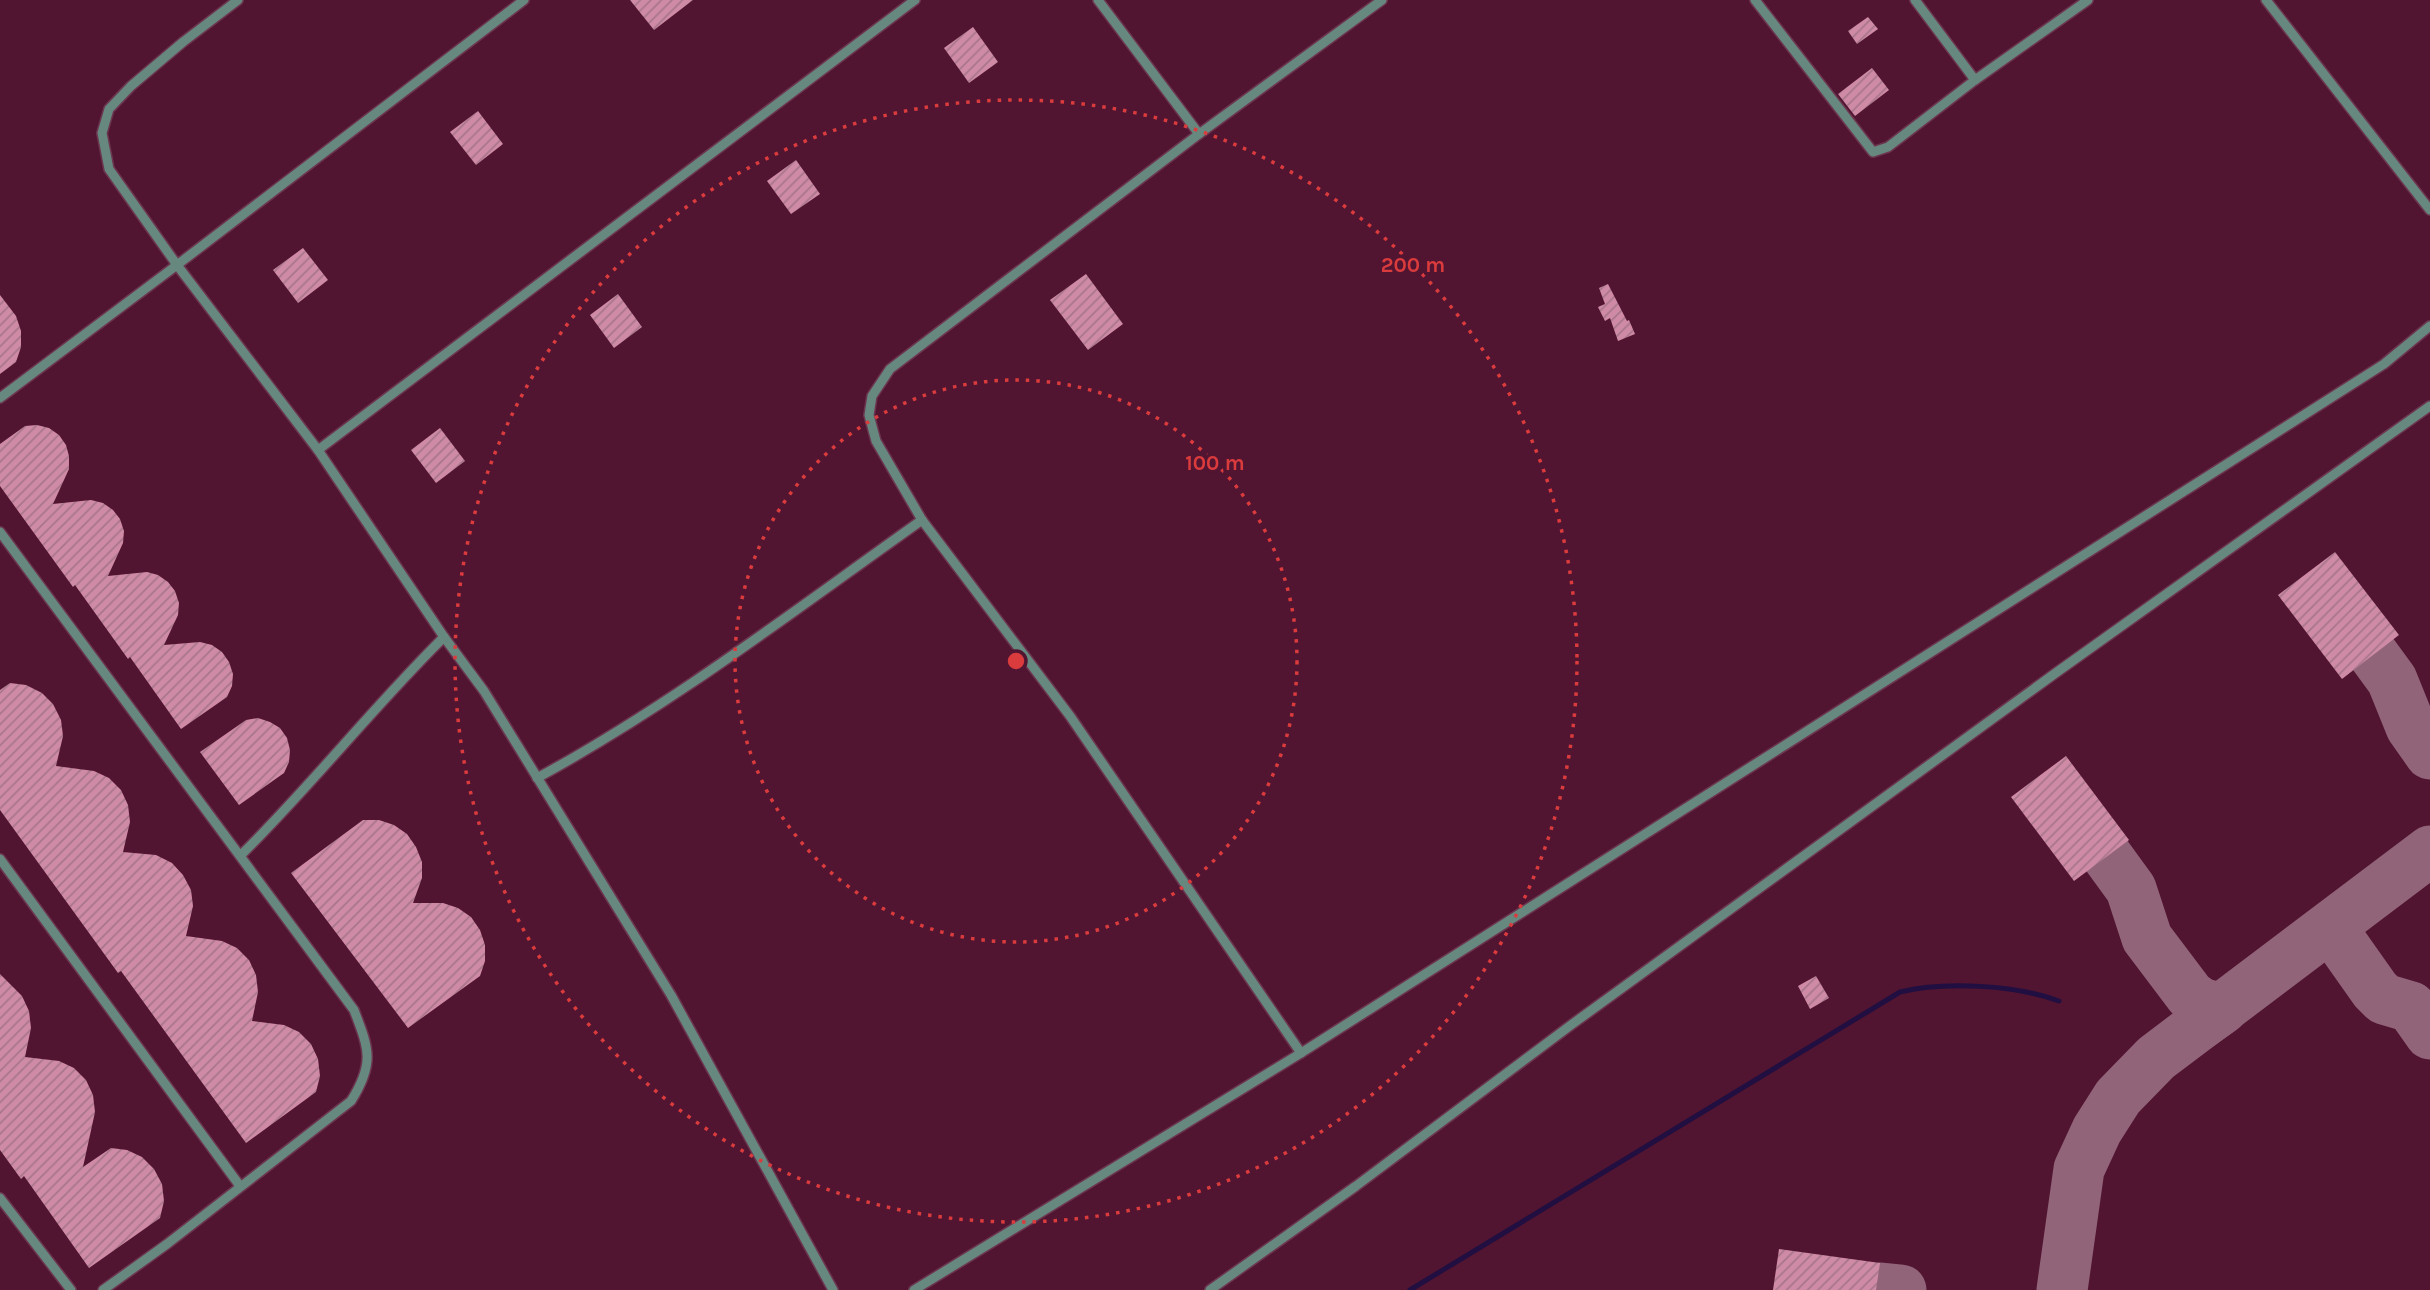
<svg xmlns="http://www.w3.org/2000/svg" width="2430" height="1290" font-family="Karla,sans-serif">
<style>
.lines{fill:none;stroke-linecap:round;stroke-linejoin:round}
.stream{stroke:#200f40;stroke-width:5}
.taxiway{stroke:#926479;stroke-width:51}
.building{fill:url(#building-hatch)}
.service-casing{stroke:#6c3650;stroke-width:12}
.service{stroke:#67887e;stroke-width:9}
.ring{fill:none;stroke:#da3b3c;stroke-width:3.5;stroke-dasharray:3.5 7}
.centre{fill:#da3b3c;stroke:#511532;stroke-width:3.5}
.ring-label{font-size:21px;text-anchor:middle;font-weight:bold;fill:#da3b3c;stroke:#511532;stroke-width:7;stroke-linejoin:round;paint-order:stroke}
</style>
<defs>
<pattern id="building-hatch" width="6" height="6" patternUnits="userSpaceOnUse" patternTransform="scale(1.75)"><rect width="6" height="6" fill="#cf8ba6"/><path d="M-1 1l2-2M0 6l6-6M5 7l2-2" fill="none" stroke="#a8768a"/></pattern>
</defs>
<rect width="100%" height="100%" fill="#511532"/>
<g class="lines">
<path class="stream" d="M 1410,1290 L 1900,992 C 1945,981 2016,985 2059,1001"/>
<g class="taxiway">
<path d="M 2373,654 L 2392,680 L 2411,727 L 2430,754"/>
<path d="M 2107,856 L 2131,889 L 2147,938 L 2190,995 L 2201,1003 L 2222,1009 L 2198,1026"/>
<path d="M 2339,939 L 2375,990 L 2384,999 L 2411,1007 L 2430,1034"/>
<path d="M 1881,1288 L 1901,1290"/>
<path d="M 2062,1290 L 2079,1169 L 2097,1130 L 2118,1097 L 2156,1058 L 2430,851"/>
</g>
</g>
<g class="building">
<path d="M 630,0 L 693,0 L 654,30 Z"/>
<path d="M 1868,17 L 1878,29 L 1857,44 L 1848,31 Z"/>
<path d="M 973,27 L 998,62 L 969,83 L 944,48 Z"/>
<path d="M 1872,68 L 1889,90 L 1855,116 L 1838,94 Z"/>
<path d="M 478,111 L 503,144 L 476,165 L 450,132 Z"/>
<path d="M 796,160 L 820,194 L 791,214 L 767,181 Z"/>
<path d="M 303,248 L 328,280 L 298,303 L 273,270 Z"/>
<path d="M 1086,274 L 1123,324 L 1088,350 L 1050,300 Z"/>
<path d="M 1608,284 L 1627,321 L 1629,320 L 1635,334 L 1618,341 L 1610,318 L 1605,321 L 1598,307 L 1605,304 L 1599,288 Z"/>
<path d="M 618,294 L 642,327 L 614,348 L 590,315 Z"/>
<path d="M 0,295 L 16,316 L 21,331 L 21,347 L 16,362 L 0,374 Z"/>
<path d="M 37,425 L 49,428 L 59,435 L 66,445 L 69,456 L 69,469 L 53,504 L 91,500 L 103,503 L 113,510 L 120,519 L 124,531 L 123,543 L 108,576 L 147,572 L 158,575 L 168,582 L 175,591 L 179,603 L 178,615 L 164,645 L 200,642 L 212,645 L 222,652 L 229,662 L 233,674 L 232,686 L 227,697 L 181,729 L 130,657 L 128,659 L 75,585 L 73,587 L 0,486 L 0,444 L 25,426 Z"/>
<path d="M 440,428 L 465,461 L 436,483 L 411,450 Z"/>
<path d="M 2335,552 L 2399,635 L 2342,679 L 2278,595 Z"/>
<path d="M 10,683 L 26,685 L 42,693 L 53,704 L 61,720 L 63,736 L 56,766 L 94,771 L 109,778 L 121,790 L 128,805 L 130,822 L 123,852 L 156,855 L 172,863 L 183,875 L 191,890 L 193,906 L 186,936 L 222,941 L 237,948 L 249,960 L 256,975 L 258,992 L 252,1021 L 284,1025 L 299,1032 L 311,1044 L 318,1059 L 320,1076 L 316,1092 L 246,1143 L 121,971 L 118,973 L 0,810 L 0,690 Z"/>
<path d="M 258,718 L 270,722 L 280,728 L 287,738 L 290,750 L 289,762 L 284,773 L 239,805 L 200,752 L 246,720 Z"/>
<path d="M 2066,756 L 2129,840 L 2074,881 L 2011,797 Z"/>
<path d="M 363,820 L 379,820 L 394,825 L 407,834 L 416,847 L 422,862 L 422,878 L 413,903 L 443,903 L 458,908 L 471,917 L 480,930 L 485,945 L 485,961 L 480,976 L 408,1028 L 291,873 Z"/>
<path d="M 0,974 L 22,996 L 29,1011 L 31,1028 L 25,1057 L 59,1061 L 74,1068 L 86,1080 L 93,1095 L 95,1112 L 83,1167 L 111,1148 L 127,1150 L 142,1157 L 154,1169 L 162,1184 L 164,1201 L 160,1218 L 89,1268 L 24,1176 L 21,1179 L 0,1150 Z"/>
<path d="M 1816,976 L 1829,998 L 1810,1009 L 1798,986 Z"/>
<path d="M 1779,1249 L 1880,1263 L 1876,1290 L 1773,1290 Z"/>
</g>
<g class="lines">
<defs>
<g id="service">
<path d="M 238,0 L 183,42 L 131,86 L 109,109 L 102,133 L 109,169 L 177,265 L 524,0"/>
<path d="M 1098,0 L 1199,134"/>
<path d="M 1755,0 L 1873,152 L 1888,147 L 1975,80"/>
<path d="M 1915,0 L 1975,80 L 2088,0"/>
<path d="M 2266,0 L 2430,210"/>
<path d="M 0,398 L 177,265 L 318,450 L 444,637 L 484,691 L 671,995 L 833,1290"/>
<path d="M 318,450 L 915,0"/>
<path d="M 922,520 L 876,441 L 869,415 L 872,396 L 890,369 L 1199,134 L 1382,0"/>
<path d="M 0,532 L 354,1010 C 369,1049 375,1063 351,1101 L 167,1244 L 103,1290"/>
<path d="M 537,778 C 673,704 796,609 922,520 L 1070,716 L 1301,1053"/>
<path d="M 241,855 C 312,785 373,707 444,637"/>
<path d="M 0,859 L 240,1186"/>
<path d="M 0,1198 L 71,1290"/>
<path d="M 914,1290 L 1301,1053 L 2384,364 L 2430,326"/>
<path d="M 1210,1290 L 1356,1186 L 1571,1025 L 2057,672 L 2430,406"/>
</g>
</defs>
<use href="#service" class="service-casing"/>
<use href="#service" class="service"/>
</g>
<g class="ring">
<circle cx="1016" cy="661" r="281"/>
<circle cx="1016" cy="661" r="561"/>
</g>
<circle cx="1016" cy="661" r="10" class="centre"/>
<g class="ring-label">
<text x="1413" y="272">200 m</text>
<text x="1215" y="470">100 m</text>
</g>
</svg>
